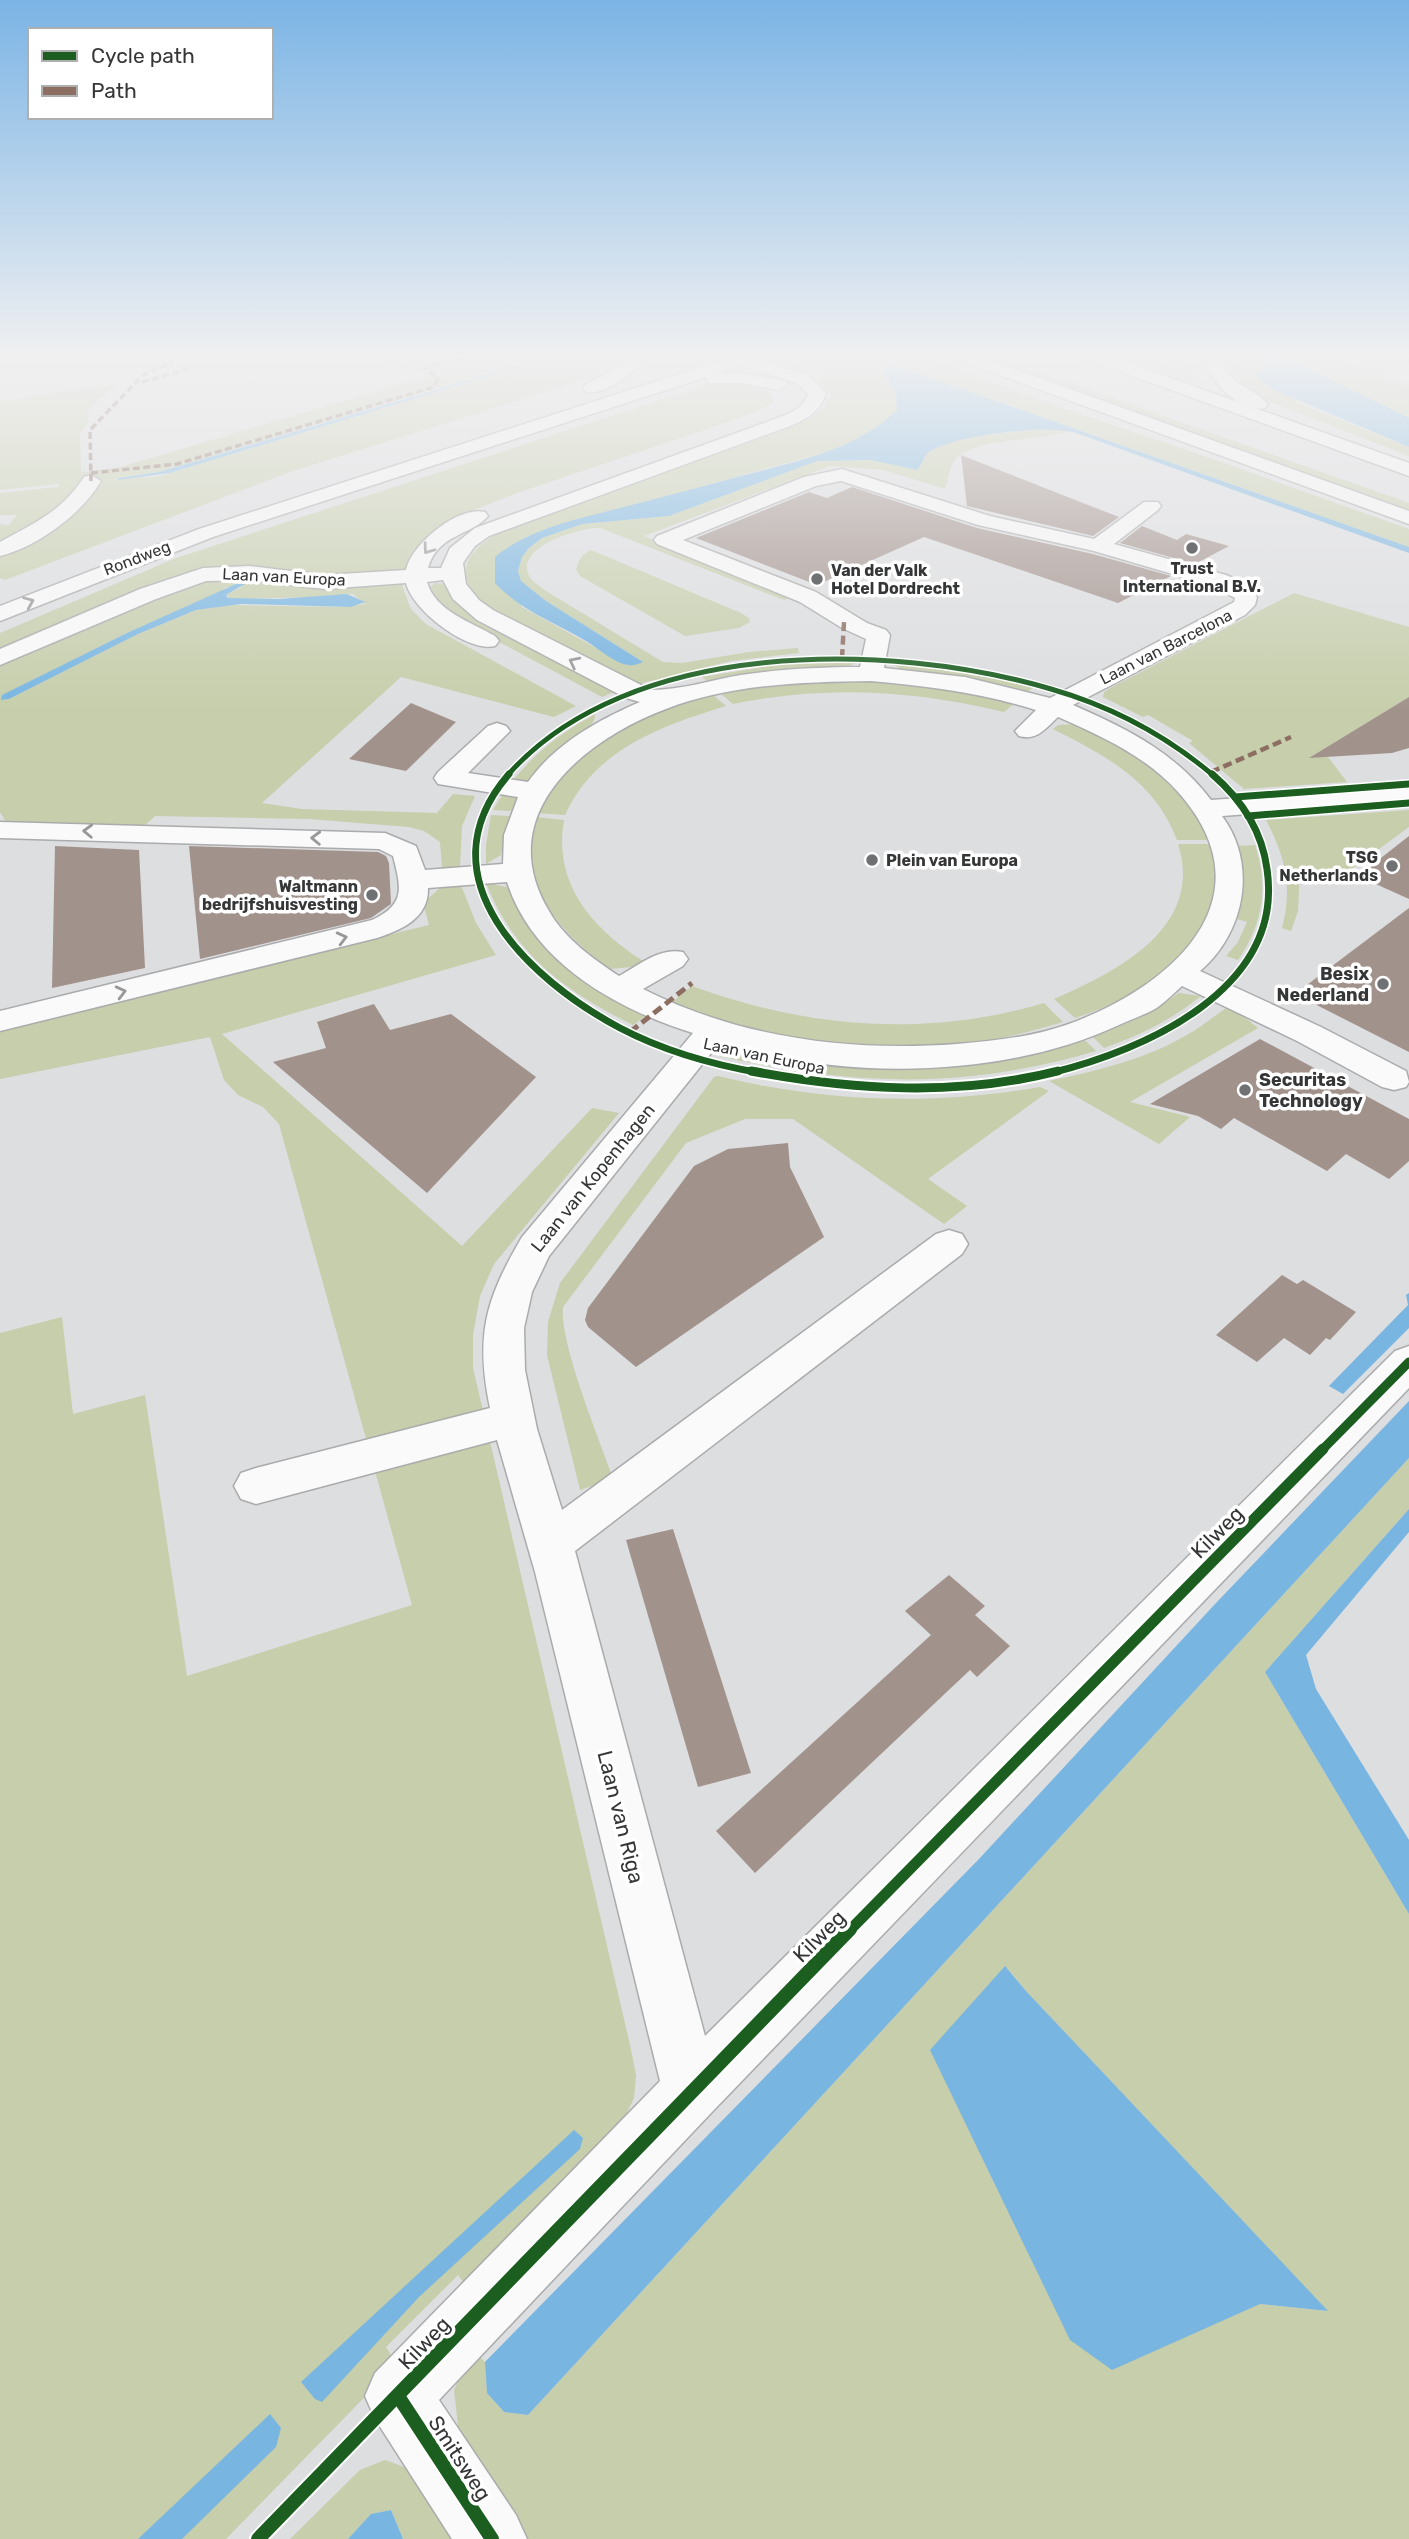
<svg xmlns="http://www.w3.org/2000/svg" width="1409" height="2539" font-family="Rubik,sans-serif">
<style>
.green{fill:#c6ceab;fill-rule:evenodd}
.water{fill:#78b5e1}
.building{fill:#a2928c}
.lines{fill:none;stroke-linecap:round;stroke-linejoin:round}
.minor-casing{stroke:#aaabac;stroke-width:3}
.highway-casing{stroke:#aaabac;stroke-width:3}
.minor{fill:#fafafa;fill-rule:evenodd}
.highway{fill:#fafafa;fill-rule:evenodd}
.quiet-far2{stroke:#8d6e63;stroke-width:3.5;stroke-dasharray:7 3.5;stroke-linecap:butt}
.quiet-far1{stroke:#8d6e63;stroke-width:4.5;stroke-dasharray:9 4.5;stroke-linecap:butt}
.quiet{stroke:#8d6e63;stroke-width:5;stroke-dasharray:10 5;stroke-linecap:butt}
.cycleway-far4-casing{stroke:#fff;stroke-width:8}
.cycleway-far3-casing{stroke:#fff;stroke-width:10}
.cycleway-far2-casing{stroke:#fff;stroke-width:13}
.cycleway-far1-casing{stroke:#fff;stroke-width:16}
.cycleway-casing{stroke:#fff;stroke-width:18}
.cycleway-far4{stroke:#1b5e20;stroke-width:5}
.cycleway-far3{stroke:#1b5e20;stroke-width:7}
.cycleway-far2{stroke:#1b5e20;stroke-width:9}
.cycleway-far1{stroke:#1b5e20;stroke-width:11}
.cycleway{stroke:#1b5e20;stroke-width:14}
.oneway{stroke:#989898}
.poi-dot{fill:#707172;stroke:#fff;stroke-width:2.5}
.labels{text-anchor:middle;dominant-baseline:central;stroke-width:7;stroke-linejoin:round;paint-order:stroke}
.far-street-label{font-size:16px;fill:#353637;stroke:#fff}
.far-poi-label{font-size:16px;font-weight:bold;fill:#353637;stroke:#fff;text-anchor:start}
.poi-label{font-size:18px;font-weight:bold;fill:#353637;stroke:#fff;text-anchor:end}
.street-label{font-size:18px;fill:#353637;stroke:#fff}
.near-street-label{font-size:21px;fill:#353637;stroke:#fff}
</style>
<rect width="100%" height="100%" fill="#dddee0"/>
<g class="green">
<path d="M 370,355 L 543,356 L 159,472 L 119,478 L 157,477 L 558,355 L 629,356 L 619,367 L 590,378 L 293,471 L 5,580 L 0,578 L 0,552 L 76,511 L 102,484 L 83,484 L 72,499 L 0,545 L 0,524 L 9,525 L 17,515 L 0,515 L 0,493 L 58,487 L 59,484 L 0,490 L 0,402 L 88,387 L 114,386 L 89,409 L 87,425 L 80,433 L 81,472 L 117,468 L 428,376 Z"/>
<path d="M 786,355 L 922,355 L 1036,399 L 1210,458 L 1409,529 L 1409,547 L 894,365 L 887,367 L 883,372 L 896,394 L 897,410 L 886,422 L 854,441 L 823,453 L 547,529 L 497,560 L 522,607 L 627,665 L 643,662 L 546,601 L 520,581 L 518,571 L 522,557 L 529,548 L 542,538 L 582,524 L 669,516 L 817,461 L 871,460 L 917,470 C 922,465 923,456 929,452 C 954,436 1041,426 1070,431 C 1040,440 988,438 961,454 C 950,461 949,477 945,489 L 884,470 L 830,466 L 644,536 L 793,596 L 784,600 L 600,528 C 581,527 515,546 529,576 C 532,582 541,587 546,591 L 663,662 L 682,663 L 749,652 L 798,648 L 799,653 L 731,661 L 635,685 L 490,612 C 446,571 467,547 514,525 L 781,431 C 802,422 821,417 831,395 L 818,378 L 823,376 L 785,364 Z"/>
<path d="M 981,355 L 992,355 L 1409,503 L 1409,510 Z"/>
<path d="M 1112,355 L 1143,355 L 1170,364 L 1169,355 L 1190,355 L 1192,369 L 1201,382 L 1193,383 Z"/>
<path d="M 1236,355 L 1251,355 L 1268,364 L 1296,402 L 1409,447 L 1409,456 L 1263,399 L 1231,373 Z"/>
<path d="M 1281,355 L 1326,355 L 1360,361 L 1374,355 L 1409,355 L 1409,362 L 1402,365 L 1407,367 L 1382,378 L 1409,386 L 1409,418 Z"/>
<path d="M 727,381 C 744,382 768,382 774,400 L 767,407 L 734,420 L 517,493 L 448,520 L 415,549 L 409,557 L 407,571 L 320,577 L 228,568 L 0,650 L 0,633 L 176,558 L 710,384 Z"/>
<path d="M 591,550 L 741,613 L 749,618 L 750,622 L 739,628 L 685,636 L 580,576 L 576,570 C 579,560 581,555 591,550 Z"/>
<path d="M 239,578 L 401,583 L 411,609 L 426,624 L 576,706 L 554,717 L 401,677 L 262,803 L 302,809 L 437,813 L 453,794 L 475,796 L 462,826 L 460,867 L 442,868 L 440,842 L 424,831 L 409,827 L 309,819 L 155,816 L 144,826 L 6,822 L 0,812 L 0,660 L 203,581 ZM 227,587 L 242,587 L 226,595 L 231,599 L 329,597 L 347,594 L 353,594 L 365,604 L 341,607 L 231,605 L 196,610 L 138,634 L 9,699 L 1,700 L 3,695 L 127,633 L 219,593 Z"/>
<path d="M 435,583 L 446,584 L 451,597 L 473,616 L 614,692 L 602,697 L 471,627 C 454,616 441,605 430,587 Z"/>
<path d="M 1294,593 L 1409,627 L 1409,697 L 1311,757 L 1328,757 L 1347,782 L 1244,789 L 1189,743 L 1193,741 L 1148,715 L 1143,717 L 1103,697 L 1104,692 L 1110,688 Z"/>
<path d="M 814,661 L 858,662 L 845,668 L 710,683 L 702,677 L 786,663 Z"/>
<path d="M 889,662 L 969,672 L 1034,687 L 1027,692 L 952,676 L 902,670 Z"/>
<path d="M 800,680 L 899,681 L 1017,701 L 1004,712 C 913,690 824,685 733,704 L 720,693 Z"/>
<path d="M 713,695 L 726,706 C 661,726 595,749 565,815 L 537,813 C 570,746 643,711 713,695 Z"/>
<path d="M 595,714 C 595,726 583,731 575,738 C 548,757 525,781 511,811 L 493,810 C 518,767 551,738 595,714 Z"/>
<path d="M 1079,724 C 1133,753 1182,783 1209,840 L 1177,840 C 1155,781 1106,756 1053,729 L 1058,725 Z"/>
<path d="M 1409,810 L 1409,827 L 1346,873 L 1300,868 L 1298,911 L 1291,931 L 1282,928 C 1293,888 1285,856 1266,820 Z"/>
<path d="M 491,815 L 510,816 L 501,855 L 486,864 L 486,845 Z"/>
<path d="M 535,817 L 564,820 C 553,884 592,928 643,961 L 632,967 L 609,969 C 557,929 519,887 535,817 Z"/>
<path d="M 1178,844 L 1209,844 C 1212,852 1217,862 1218,870 C 1220,947 1139,998 1075,1018 L 1054,999 C 1116,972 1205,928 1178,844 Z"/>
<path d="M 1255,845 C 1269,887 1263,924 1238,960 L 1226,956 L 1238,942 L 1247,922 L 1237,919 C 1246,893 1246,871 1238,846 Z"/>
<path d="M 486,883 L 507,887 L 540,941 L 569,970 L 646,1016 L 633,1025 C 566,991 515,956 486,883 Z"/>
<path d="M 461,885 L 476,923 L 496,955 L 222,1034 L 462,1246 L 592,1108 L 619,1113 L 494,1264 L 480,1296 L 473,1335 L 473,1368 L 630,2045 L 636,2075 L 634,2098 L 617,2134 L 470,2291 L 458,2275 L 386,2347 L 397,2364 L 226,2539 L 0,2539 L 0,1333 L 62,1317 L 73,1414 L 145,1395 L 187,1676 L 412,1605 L 279,1124 L 263,1107 L 238,1095 L 224,1080 L 210,1037 L 0,1079 L 0,1029 L 429,925 L 423,903 L 440,888 Z"/>
<path d="M 692,986 C 805,1028 927,1038 1044,1003 L 1063,1022 C 1042,1028 1022,1034 1001,1038 C 916,1054 819,1050 736,1026 C 714,1020 693,1011 671,1003 Z"/>
<path d="M 1179,993 L 1201,996 C 1171,1020 1141,1035 1104,1048 L 1093,1037 L 1144,1016 Z"/>
<path d="M 1226,1008 L 1238,1012 L 1258,1028 L 1130,1102 L 1190,1117 L 1159,1144 L 1049,1081 C 1095,1071 1144,1060 1185,1036 C 1200,1028 1213,1017 1226,1008 Z"/>
<path d="M 1085,1040 L 1096,1051 C 963,1090 853,1086 719,1056 L 738,1051 L 982,1062 L 1046,1051 Z"/>
<path d="M 718,1076 C 823,1102 933,1106 1040,1087 L 1049,1091 L 928,1179 L 967,1206 L 944,1224 L 793,1119 L 745,1119 L 686,1143 L 563,1307 C 559,1343 600,1440 613,1479 L 580,1490 L 547,1355 L 548,1322 L 560,1283 L 714,1077 Z"/>
<path d="M 1409,1458 L 1409,1509 L 1265,1672 L 1409,1914 L 1409,2539 L 523,2539 L 460,2443 L 454,2390 L 473,2350 L 485,2362 L 487,2393 L 504,2412 L 528,2415 ZM 1006,1966 L 1026,1991 L 1327,2311 L 1260,2304 Z"/>
<path d="M 385,2460 L 413,2470 L 461,2539 L 403,2539 L 391,2510 L 371,2514 L 348,2539 L 290,2539 L 360,2470 Z"/>
</g>
<g class="water">
<path d="M 543,355 L 558,355 L 170,473 L 118,480 L 119,478 L 159,472 L 539,359 Z"/>
<path d="M 1251,355 L 1281,355 L 1409,418 L 1409,447 L 1272,389 L 1255,375 L 1267,364 Z"/>
<path d="M 894,365 L 1409,547 L 1409,553 L 1076,433 C 1046,424 955,435 929,452 C 923,457 922,465 917,470 L 871,460 L 817,461 L 669,516 L 582,524 L 542,538 L 529,548 L 522,557 L 518,571 L 521,581 L 546,601 L 643,662 C 638,664 633,666 628,665 C 614,663 598,648 586,641 C 554,622 520,610 495,583 L 495,557 C 527,531 569,521 608,511 C 651,500 694,489 737,477 C 793,462 855,451 897,410 L 896,393 L 883,373 L 887,367 Z"/>
<path d="M 236,584 L 245,584 L 226,595 L 228,598 L 279,599 L 347,594 L 365,602 L 351,607 L 241,604 L 196,610 L 138,634 L 9,699 L 1,700 L 2,695 L 127,633 Z"/>
<path d="M 1409,1293 L 1409,1328 L 1343,1394 L 1329,1386 L 1408,1305 L 1406,1295 Z"/>
<path d="M 1409,1401 L 1409,1458 L 528,2415 L 504,2412 L 487,2393 L 485,2362 L 979,1859 L 1216,1603 Z"/>
<path d="M 1409,1509 L 1409,1532 L 1306,1655 L 1316,1689 L 1409,1840 L 1409,1914 L 1265,1672 Z"/>
<path d="M 1005,1966 L 1026,1991 L 1328,2311 L 1260,2304 L 1112,2370 L 1070,2340 L 930,2050 Z"/>
<path d="M 574,2130 L 583,2138 L 580,2149 L 419,2297 L 322,2402 L 315,2399 L 301,2382 Z"/>
<path d="M 270,2414 L 281,2428 L 276,2447 L 182,2539 L 138,2539 Z"/>
<path d="M 391,2510 L 403,2539 L 348,2539 L 371,2514 Z"/>
</g>
<g class="building">
<path d="M 961,455 L 1088,505 L 1119,517 L 1093,536 L 967,506 Z"/>
<path d="M 852,487 L 977,528 L 1093,554 L 1171,576 L 1118,603 L 924,537 L 817,585 L 696,538 L 809,492 L 827,498 Z"/>
<path d="M 1142,526 L 1177,540 L 1186,534 L 1229,546 L 1195,564 L 1120,543 Z"/>
<path d="M 1409,697 L 1409,748 L 1392,753 L 1309,758 Z"/>
<path d="M 411,703 L 456,722 L 406,771 L 349,759 Z"/>
<path d="M 1409,836 L 1409,899 L 1358,876 Z"/>
<path d="M 55,846 L 139,850 L 145,968 L 52,988 Z"/>
<path d="M 189,846 L 378,852 L 386,856 L 389,863 L 391,904 L 371,918 L 200,959 Z"/>
<path d="M 1409,908 L 1409,1052 L 1295,994 Z"/>
<path d="M 374,1004 L 390,1030 L 451,1014 L 536,1077 L 427,1193 L 273,1062 L 326,1048 L 317,1022 Z"/>
<path d="M 1260,1039 L 1409,1119 L 1409,1161 L 1389,1179 L 1346,1154 L 1327,1171 L 1234,1118 L 1221,1129 L 1198,1116 L 1150,1104 Z"/>
<path d="M 788,1143 L 790,1167 L 824,1237 L 636,1367 L 588,1327 L 585,1320 L 588,1308 L 694,1166 L 728,1149 Z"/>
<path d="M 1282,1275 L 1297,1284 L 1303,1280 L 1356,1312 L 1330,1340 L 1326,1338 L 1310,1355 L 1284,1338 L 1257,1362 L 1216,1335 Z"/>
<path d="M 673,1529 L 751,1773 L 698,1787 L 626,1540 Z"/>
<path d="M 949,1575 L 985,1606 L 975,1615 L 1010,1646 L 977,1677 L 970,1670 L 755,1873 L 716,1831 L 931,1635 L 905,1611 Z"/>
</g>
<g class="lines">
<defs>
<g id="minor">
<path d="M 745,355 L 808,375 L 826,393 C 821,411 807,419 790,426 L 489,536 L 475,546 L 463,563 L 466,584 L 479,600 L 493,610 L 651,690 C 682,690 710,680 741,675 C 780,669 821,667 860,667 L 866,639 L 842,628 L 800,602 L 657,544 L 654,540 L 657,536 L 804,477 L 842,469 L 990,516 L 1094,539 L 1144,502 L 1158,502 L 1161,506 L 1158,510 L 1114,544 L 1226,575 L 1247,584 L 1257,597 L 1255,605 L 1245,615 L 1073,705 C 1126,728 1176,753 1211,800 L 1409,786 L 1409,802 L 1222,816 C 1258,864 1245,933 1200,971 L 1321,1027 L 1406,1071 L 1409,1082 L 1406,1087 L 1394,1090 L 1382,1087 L 1297,1041 L 1182,986 C 1174,993 1166,1001 1158,1007 C 1146,1015 1131,1019 1119,1025 C 1003,1079 841,1081 720,1042 L 549,1256 L 532,1292 L 524,1328 L 525,1370 L 537,1429 L 562,1510 L 936,1234 L 949,1230 L 962,1234 L 968,1244 L 962,1254 L 575,1551 L 705,2036 L 1395,1351 L 1409,1346 L 1409,1388 L 712,2112 L 439,2400 L 516,2515 L 527,2539 L 452,2539 L 375,2419 L 365,2396 L 375,2373 L 660,2081 L 535,1572 L 497,1440 L 256,1504 L 241,1499 L 234,1486 L 241,1473 L 256,1468 L 490,1408 C 475,1336 485,1300 522,1237 L 693,1033 C 616,1009 533,963 507,882 L 428,888 C 429,918 402,930 377,938 L 0,1031 L 0,1011 L 372,920 C 406,904 401,888 393,856 L 379,849 L 0,838 L 0,822 L 385,833 L 416,846 L 425,870 L 503,864 L 504,835 L 518,797 L 438,784 L 434,778 L 438,772 L 488,726 L 497,723 L 506,726 L 510,731 L 468,773 L 528,782 C 555,744 598,720 640,702 L 626,698 L 477,620 L 453,599 L 443,580 L 427,582 C 435,611 471,622 495,636 L 499,641 L 495,646 C 468,653 412,610 406,583 L 324,589 L 249,580 L 206,581 L 156,599 L 0,665 L 0,649 L 140,589 L 203,568 L 249,566 L 324,575 L 406,570 C 411,544 459,505 485,512 L 488,516 C 473,535 437,534 428,568 L 441,568 L 450,548 L 475,528 L 772,420 C 786,415 803,410 808,394 L 796,383 L 737,364 L 735,360 L 737,356 ZM 841,481 L 978,525 L 1094,551 L 1210,585 L 1235,598 L 1234,602 L 1050,698 L 965,677 L 884,668 L 890,635 L 886,630 L 867,623 L 816,592 L 683,540 L 816,486 ZM 871,681 C 927,686 982,693 1036,710 L 1015,731 L 1019,736 C 1037,741 1045,729 1058,717 C 1101,736 1146,756 1178,792 C 1274,900 1168,989 1066,1025 C 1031,1037 993,1041 957,1044 C 849,1052 740,1038 643,989 L 683,966 L 688,959 L 683,952 C 660,947 639,965 619,976 C 593,959 565,939 549,911 C 491,815 583,740 666,709 C 731,684 802,682 871,681 Z"/>
<path d="M 1324,355 L 1375,355 L 1358,364 L 1326,358 Z"/>
<path d="M 91,475 L 101,481 C 82,514 37,547 0,556 L 0,542 C 36,522 61,512 84,477 Z"/>
</g>
<g id="highway">
<path d="M 631,355 L 649,355 C 638,370 605,396 586,392 L 583,388 L 586,384 L 622,365 Z"/>
<path d="M 738,355 L 764,355 L 762,358 L 715,374 L 740,373 L 785,381 L 788,385 L 779,390 L 740,383 L 707,383 L 706,377 L 213,537 L 0,621 L 0,606 L 199,529 Z"/>
<path d="M 951,355 L 976,355 L 1409,511 L 1409,524 L 953,358 Z"/>
<path d="M 1081,355 L 1106,355 L 1409,463 L 1409,476 L 1083,358 Z"/>
<path d="M 1204,355 L 1220,355 C 1226,385 1251,385 1268,404 L 1265,408 C 1240,414 1207,379 1204,355 Z"/>
</g>
</defs>
<use href="#minor" class="minor-casing"/>
<use href="#highway" class="highway-casing"/>
<use href="#minor" class="minor"/>
<use href="#highway" class="highway"/>
<g class="quiet-far2">
<path d="M 142,382 L 193,368"/>
<path d="M 91,473 L 177,464 L 434,387 L 438,379 L 426,368 L 470,355"/>
<path d="M 91,481 L 90,430 L 143,375 L 171,363 L 173,355"/>
</g>
<g class="quiet-far1">
<path d="M 842,658 L 844,622"/>
<path d="M 1211,772 L 1291,737"/>
</g>
<path class="quiet" d="M 630,1032 L 692,983"/>
<defs>
<path id="cycleway-far4" d="M 507,776 C 627,638 890,641 1051,689 C 1110,706 1167,736 1214,776"/>
<g id="cycleway-far3">
<path d="M 509,774 C 419,878 530,980 620,1028 C 662,1050 714,1065 761,1073"/>
<path d="M 1235,797 L 1409,784"/>
<path d="M 1248,816 L 1409,803"/>
<path d="M 1051,1073 C 1145,1050 1285,989 1267,869 C 1262,831 1241,799 1212,774"/>
</g>
<g id="cycleway-far2">
<path d="M 751,1071 C 853,1090 956,1097 1058,1071"/>
<path d="M 1321,1451 L 1409,1362"/>
</g>
<path id="cycleway-far1" d="M 849,1931 L 1323,1449"/>
<g id="cycleway">
<path d="M 398,2396 L 492,2539"/>
<path d="M 258,2539 L 850,1929"/>
</g>
</defs>
<use href="#cycleway-far4" class="cycleway-far4-casing"/>
<use href="#cycleway-far3" class="cycleway-far3-casing"/>
<use href="#cycleway-far2" class="cycleway-far2-casing"/>
<use href="#cycleway-far1" class="cycleway-far1-casing"/>
<use href="#cycleway" class="cycleway-casing"/>
<use href="#cycleway-far4" class="cycleway-far4"/>
<use href="#cycleway-far3" class="cycleway-far3"/>
<use href="#cycleway-far2" class="cycleway-far2"/>
<use href="#cycleway-far1" class="cycleway-far1"/>
<use href="#cycleway" class="cycleway"/>
</g>
<defs><path id="oneway-chevron" d="M-2-3.5L2.5 0L-2 3.5" fill="none" stroke-width="1.6" stroke-linecap="round" stroke-linejoin="round" transform="scale(1.75)"/></defs>
<g class="oneway">
<use href="#oneway-chevron" transform="translate(428 549) rotate(126)"/>
<use href="#oneway-chevron" transform="translate(29 602) rotate(-23)"/>
<use href="#oneway-chevron" transform="translate(574 662) rotate(-153)"/>
<use href="#oneway-chevron" transform="translate(88 831) rotate(-178)"/>
<use href="#oneway-chevron" transform="translate(316 838) rotate(-178)"/>
<use href="#oneway-chevron" transform="translate(342 938) rotate(-14)"/>
<use href="#oneway-chevron" transform="translate(121 992) rotate(-14)"/>
</g>
<linearGradient id="sky" x2="0" y2="1"><stop stop-color="#7bb4e5"/><stop offset="0.5" stop-color="#f0f0f1"/><stop offset="1" stop-color="#f0f0f1" stop-opacity="0"/></linearGradient>
<rect width="1409" height="711" fill="url(#sky)"/>
<g class="poi-dot">
<circle cx="1192" cy="548" r="7"/>
<circle cx="817" cy="579" r="7"/>
<circle cx="872" cy="860" r="7"/>
<circle cx="1392" cy="866" r="7"/>
<circle cx="372" cy="895" r="7"/>
<circle cx="1383" cy="984" r="7"/>
<circle cx="1245" cy="1090" r="7"/>
</g>
<g class="labels">
<g class="far-street-label">
<text transform="translate(137 558) rotate(-21)">Rondweg</text>
<text transform="translate(284 577) rotate(3)">Laan van Europa</text>
<text transform="translate(1166 647) rotate(-27)">Laan van Barcelona</text>
<text transform="translate(764 1056) rotate(12)">Laan van Europa</text>
</g>
<g class="far-poi-label">
<text x="1192" y="568" text-anchor="middle">Trust<tspan x="1192" dy="18">International B.V.</tspan></text>
<text x="831" y="570">Van der Valk<tspan x="831" dy="18">Hotel Dordrecht</tspan></text>
<text x="1378" y="857" text-anchor="end">TSG<tspan x="1378" dy="18">Netherlands</tspan></text>
<text x="886" y="860">Plein van Europa</text>
<text x="358" y="886" text-anchor="end">Waltmann<tspan x="358" dy="18">bedrijfshuisvesting</tspan></text>
</g>
<g class="poi-label">
<text x="1369" y="974">Besix<tspan x="1369" dy="21">Nederland</tspan></text>
<text x="1259" y="1080" text-anchor="start">Securitas<tspan x="1259" dy="21">Technology</tspan></text>
</g>
<g class="street-label">
<text transform="translate(593 1178) rotate(-51)">Laan van Kopenhagen</text>
</g>
<g class="near-street-label">
<text transform="translate(1217 1532) rotate(-45)">Kilweg</text>
<text transform="translate(621 1817) rotate(76)">Laan van Riga</text>
<text transform="translate(819 1936) rotate(-45)">Kilweg</text>
<text transform="translate(424 2343) rotate(-46)">Kilweg</text>
<text transform="translate(460 2458) rotate(57)">Smitsweg</text>
</g>
</g>
<rect x="28" y="28" width="245" height="91" fill="#ffffff" stroke="#aeafaf" stroke-width="2"/>
<rect x="42" y="51" width="35" height="10" fill="#1b5e20" stroke="#aeafaf" stroke-width="2"/>
<text x="91" y="63" font-size="21" fill="#353637">Cycle path</text>
<rect x="42" y="86" width="35" height="10" fill="#8d6e63" stroke="#aeafaf" stroke-width="2"/>
<text x="91" y="98" font-size="21" fill="#353637">Path</text>
</svg>
